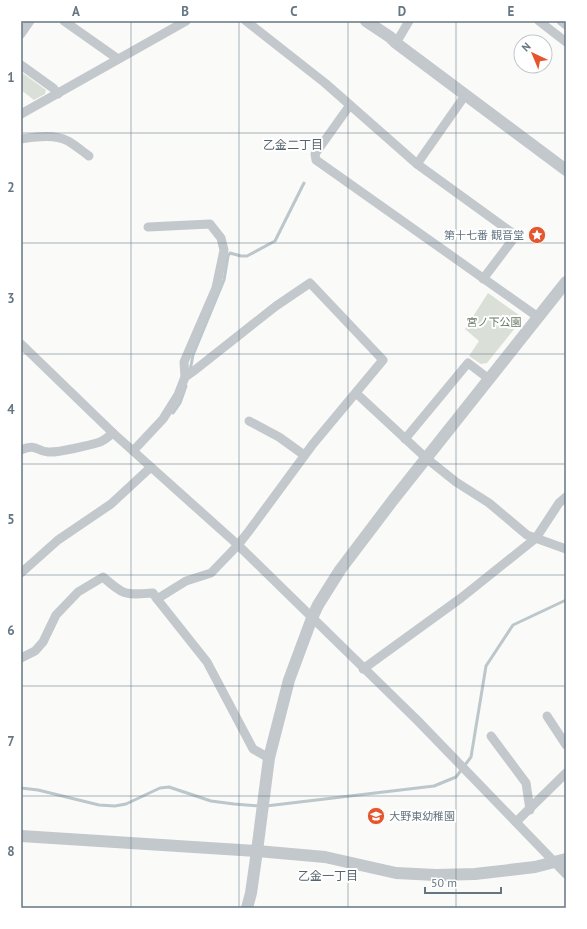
<svg xmlns="http://www.w3.org/2000/svg" width="587" height="929" font-family="'PT Sans','Noto Sans JP',sans-serif">
<style>
.green{fill:#dadfd7}
.lines{fill:none;stroke-linecap:round;stroke-linejoin:round}
.stream{stroke:#bbc7cb;stroke-width:3}
.minor{stroke:#c3c8cc;stroke-width:9}
.tertiary{stroke:#c3c8cc;stroke-width:12}
.grid{fill:none;stroke:#657683;stroke-width:1;stroke-opacity:0.55}
.labels{text-anchor:middle;dominant-baseline:central;stroke-width:4;stroke-linejoin:round;paint-order:stroke}
.poi-label{font-size:11px;fill:#657683;stroke:#fff;text-anchor:end}
.park-label{font-size:11px;fill:#687a64;stroke:#fff}
.neighbourhood-label{font-size:12px;fill:#57646e;stroke:#fff}
.neatline{fill:none;stroke:#657683;stroke-width:1.5}
.grid-label{font-size:13px;text-anchor:middle;font-weight:bold;fill:#657683}
</style>
<rect width="100%" height="100%" fill="#fafaf8"/>
<g class="green">
<path d="M 21,72 L 46,90 L 45,94 L 34,100 L 21,90 Z"/>
<path d="M 488,293 L 523,318 L 487,363 L 481,364 L 469,356 L 479,341 L 465,329 Z"/>
</g>
<g class="lines">
<g class="stream">
<path d="M 190,371 L 193,355 L 224,280 L 228,256 L 230,253 L 241,256 L 247,256 L 275,241 L 304,183"/>
<path d="M 173,413 L 180,403 L 186,386"/>
<path d="M 21,788 L 38,790 L 99,805 L 115,806 L 126,804 L 160,788 L 169,787 L 211,801 L 234,804 L 260,806"/>
<path d="M 266,806 L 434,786 L 456,777 L 471,757 L 486,666 L 513,625 L 566,600"/>
</g>
<g class="minor">
<path d="M 64,21 L 118,59"/>
<path d="M 246,21 L 325,83 L 417,164 L 511,232 L 514,238 L 483,279"/>
<path d="M 539,21 L 566,42"/>
<path d="M 561,21 L 566,25"/>
<path d="M 21,34 L 30,21"/>
<path d="M 396,43 L 409,21"/>
<path d="M 21,65 L 53,88 L 58,94"/>
<path d="M 350,105 L 315,154 L 316,160 L 538,317"/>
<path d="M 21,114 L 186,21"/>
<path d="M 21,139 C 36,137 54,134 68,141 C 75,145 82,151 89,156"/>
<path d="M 417,164 L 466,94"/>
<path d="M 21,344 L 113,433 L 238,545 L 418,721 L 566,874"/>
<path d="M 356,393 L 426,458 L 456,482 L 489,503 L 527,535 L 566,549"/>
<path d="M 249,421 L 279,437 L 304,455"/>
<path d="M 405,439 L 468,363 L 489,379"/>
<path d="M 21,450 C 37,443 36,451 48,452 C 57,453 91,445 100,442 C 105,440 109,436 113,433"/>
<path d="M 133,451 L 163,419 L 178,395 L 185,377 L 184,362 L 216,288 L 224,250 L 221,238 L 210,224 L 148,227"/>
<path d="M 21,573 L 58,540 L 111,504 L 151,467"/>
<path d="M 157,599 L 207,662 L 253,749 L 269,758"/>
<path d="M 21,658 L 35,651 L 43,642 L 56,615 L 78,592 L 103,577 C 125,596 124,595 153,593 L 157,599 L 186,581 L 211,573 L 238,545 L 249,531 L 313,444 L 383,360 L 310,283 L 276,306 L 195,370 L 185,377"/>
<path d="M 363,669 L 461,598 L 536,538 L 559,503 L 566,497"/>
<path d="M 547,716 L 566,745"/>
<path d="M 491,736 L 526,783 L 530,810"/>
<path d="M 516,822 L 566,773"/>
</g>
<g class="tertiary">
<path d="M 366,21 L 390,37 L 396,43 L 566,170"/>
<path d="M 21,836 L 257,851 L 325,857 L 396,873 L 436,875 L 475,874 L 535,867 L 566,859"/>
<path d="M 247,908 L 251,893 L 257,851 L 269,758 L 289,680 L 312,618 L 318,605 L 340,570 L 393,500 L 566,282"/>
</g>
</g>
<path class="grid" d="M 131,21 L 131,908M 239,21 L 239,908M 348,21 L 348,908M 456,21 L 456,908M 21,133 L 566,133M 21,243 L 566,243M 21,354 L 566,354M 21,464 L 566,464M 21,575 L 566,575M 21,686 L 566,686M 21,796 L 566,796"/>
<defs>
<symbol id="sight-disc" viewBox="-11 -11 22 22"><circle r="9.5" fill="#e4572e" stroke="#fff"/><path d="M0-6L1.8-2.2L6-1.7L2.9 1.2L3.7 5.4L0 3.3L-3.7 5.4L-2.9 1.2L-6-1.7L-1.8-2.2Z" fill="#fff"/></symbol>
<symbol id="school-disc" viewBox="-11 -11 22 22"><circle r="9.5" fill="#e4572e" stroke="#fff"/><path d="M0-5L7-2L0 1L-7-2ZM-4 1L0 2.5L4 1V4Q0 6-4 4Z" fill="#fff"/></symbol>
</defs>
<g fill-rule="evenodd">
<use href="#sight-disc" x="527" y="225" width="20" height="20"/>
<use href="#school-disc" x="366" y="806" width="20" height="20"/>
</g>
<g class="labels">
<g class="poi-label">
<text x="524" y="235">第十七番 観音堂</text>
<text x="389" y="816" text-anchor="start">大野東幼稚園</text>
</g>
<g class="park-label">
<text x="494" y="322">宮ノ下公園</text>
</g>
<g class="neighbourhood-label">
<text x="293" y="144">乙金二丁目</text>
<text x="328" y="875">乙金一丁目</text>
</g>
</g>
<rect width="587" height="929" fill="none" stroke="#ffffff" stroke-width="44"/>
<g transform="translate(533 54) rotate(316)"><circle r="19" fill="#ffffff" stroke="#c1c8cd"/>
<path d="M0-3L7 15L0 10L-7 15Z" fill="#e4572e"/>
<text y="-6" font-size="11" font-weight="bold" text-anchor="middle" fill="#657683">N</text>
</g>
<path d="M425 887v6h76v-6" fill="none" stroke="#657683" stroke-width="2"/>
<text x="431" y="887" font-size="12" fill="#657683" stroke="#ffffff" stroke-width="3" paint-order="stroke">50 m</text>
<rect x="22" y="22" width="543" height="885" class="neatline"/>
<g class="grid-label">
<text x="76" y="16">A</text>
<text x="185" y="16">B</text>
<text x="294" y="16">C</text>
<text x="402" y="16">D</text>
<text x="511" y="16">E</text>
<text x="11" y="82">1</text>
<text x="11" y="192">2</text>
<text x="11" y="303">3</text>
<text x="11" y="414">4</text>
<text x="11" y="524">5</text>
<text x="11" y="635">6</text>
<text x="11" y="746">7</text>
<text x="11" y="856">8</text>
</g>
</svg>
